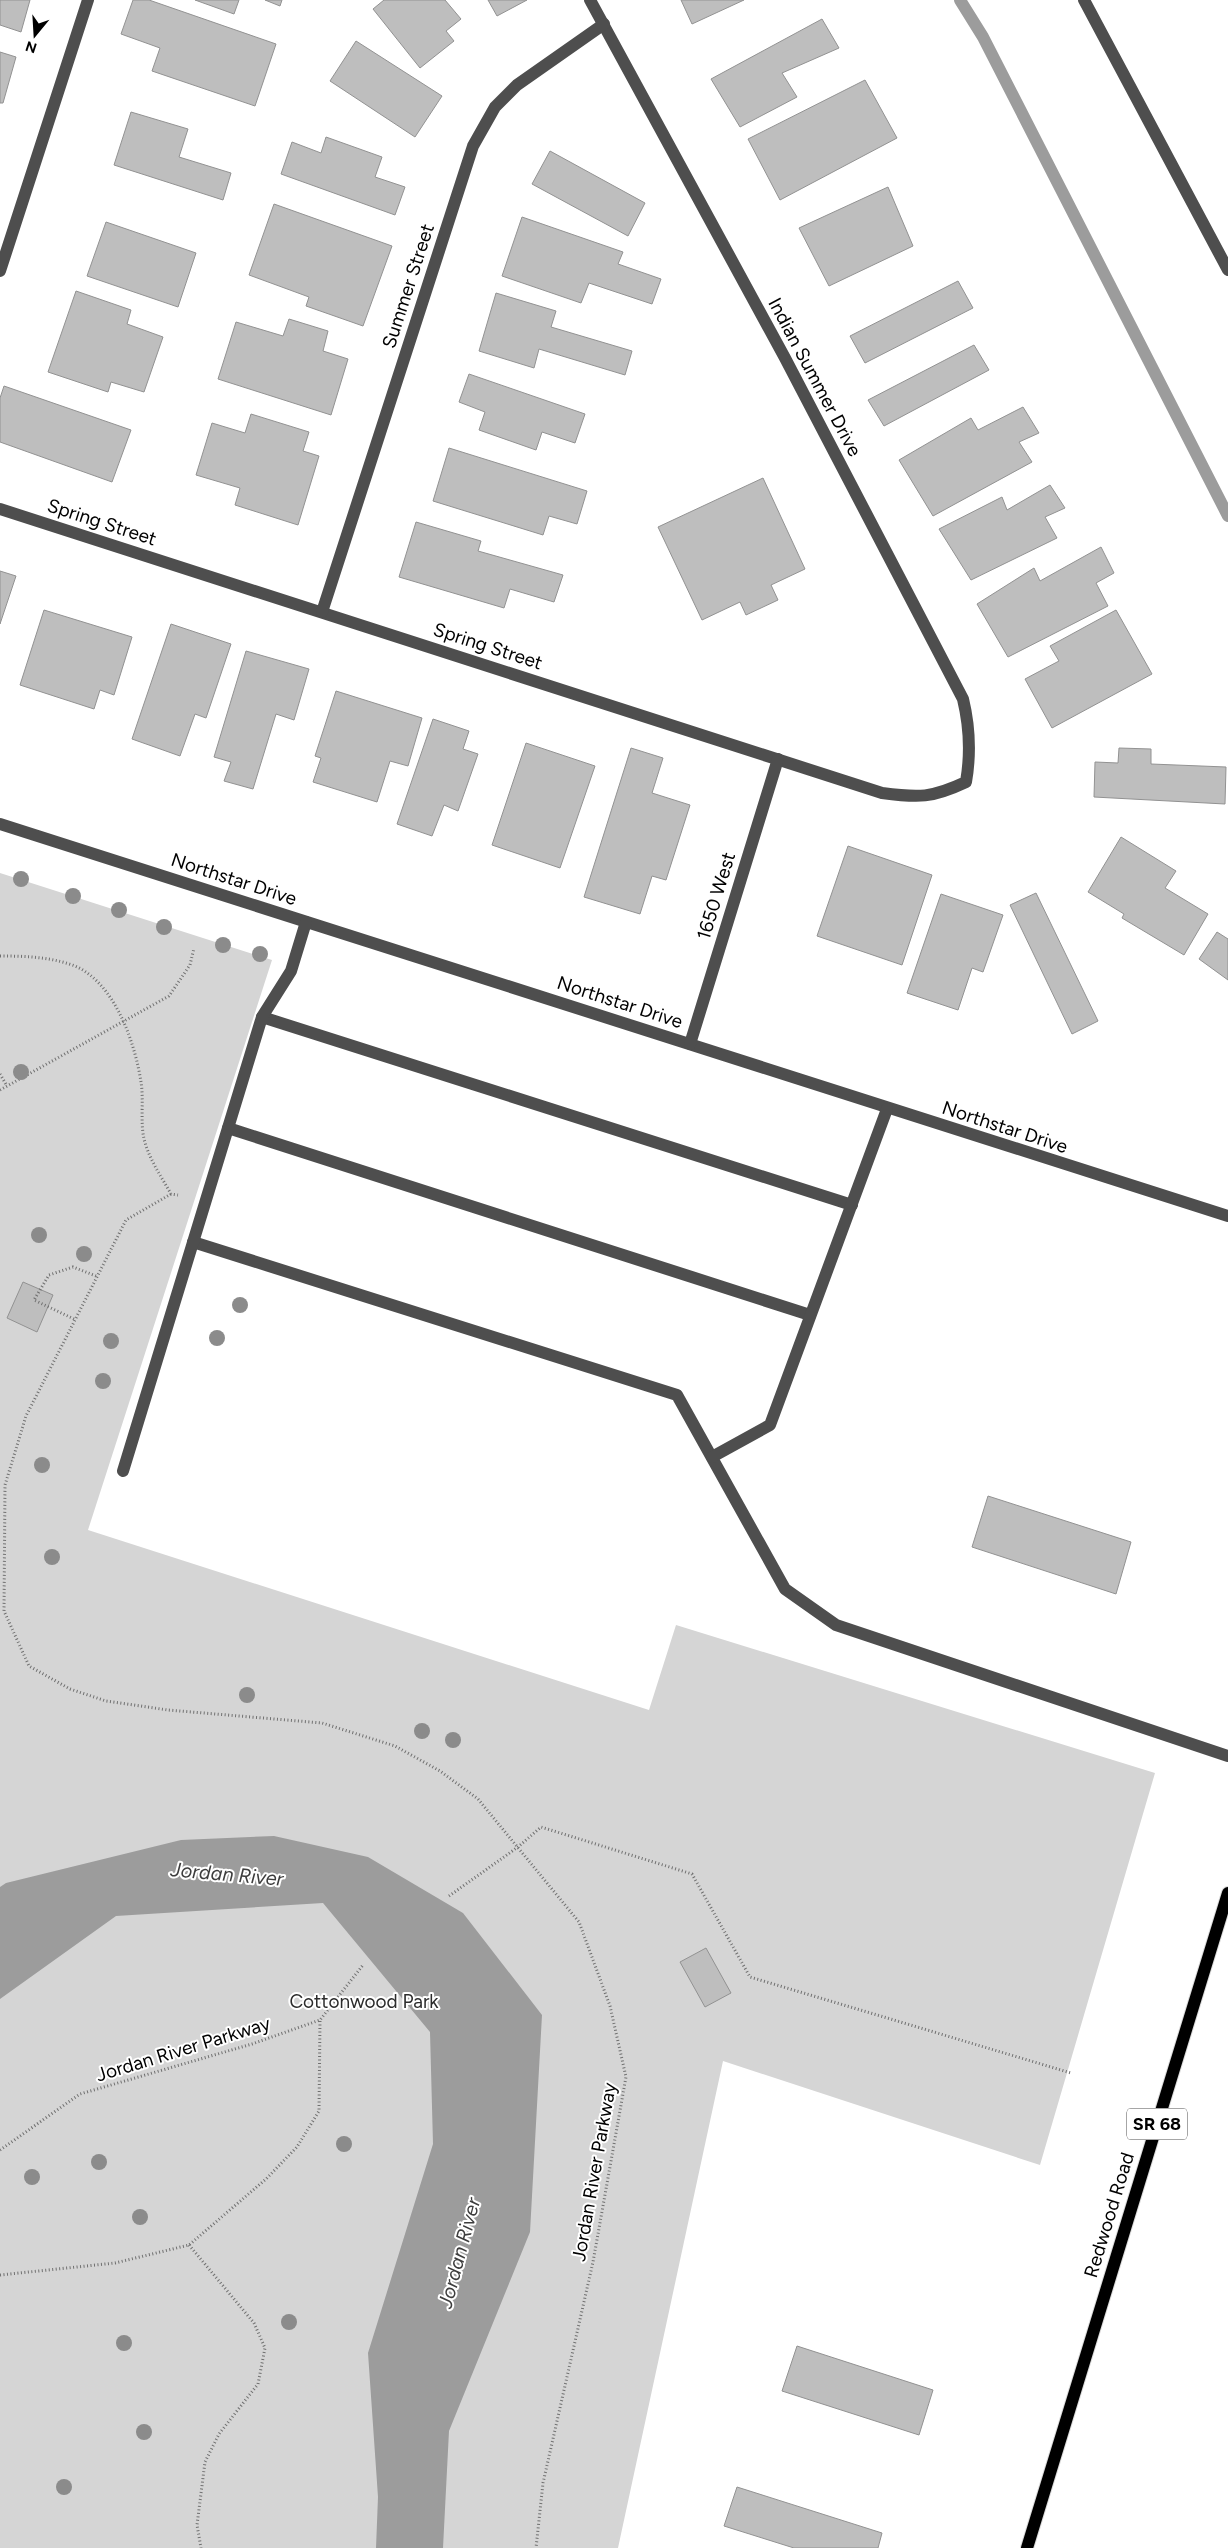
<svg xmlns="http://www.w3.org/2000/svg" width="1228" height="2548" font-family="Figtree,sans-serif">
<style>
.green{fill:#d5d5d5}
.water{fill:#9c9c9c}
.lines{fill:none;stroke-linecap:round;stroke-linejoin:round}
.stream{stroke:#9c9c9c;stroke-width:12}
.building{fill:#bebebe;stroke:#929292}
.major-casing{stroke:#dbdbdb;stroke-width:14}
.path{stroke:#707070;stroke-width:3;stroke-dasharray:1 2.5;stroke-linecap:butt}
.minor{stroke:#4e4e4e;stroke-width:12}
.major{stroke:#000;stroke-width:12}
.tree{fill:#8b8b8b}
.labels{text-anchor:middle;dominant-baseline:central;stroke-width:4;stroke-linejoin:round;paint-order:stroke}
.shield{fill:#fff;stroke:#4c4c4c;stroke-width:1}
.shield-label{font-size:18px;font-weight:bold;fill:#000}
.street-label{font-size:19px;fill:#000;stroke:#fff}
.park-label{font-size:19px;fill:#2c2c2c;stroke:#fff}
.water-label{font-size:20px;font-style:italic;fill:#3d3d3d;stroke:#fff}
</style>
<rect width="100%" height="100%" fill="#fff"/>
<path class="green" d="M 0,873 L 272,960 L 88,1530 L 649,1710 L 676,1625 L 1155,1773 L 1040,2165 L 723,2061 L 618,2548 L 0,2548 Z"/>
<path class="water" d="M 274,1836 L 368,1857 L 463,1913 L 542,2015 L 530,2232 L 449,2431 L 443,2548 L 376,2548 L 378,2497 L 368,2353 L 433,2144 L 430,2032 L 323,1903 L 116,1916 L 0,1999 L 0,1887 L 6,1883 L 181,1840 Z"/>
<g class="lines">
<path class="stream" d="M 960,0 L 983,37 L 1228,516"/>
</g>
<g class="building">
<path d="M 0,0 L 30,0 L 21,32 L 0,25 Z"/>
<path d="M 133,0 L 149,0 L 276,44 L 255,106 L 152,71 L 160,48 L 121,34 Z"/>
<path d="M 195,0 L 239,0 L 234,14 Z"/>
<path d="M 265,0 L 282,0 L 280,6 Z"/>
<path d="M 384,0 L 445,0 L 461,19 L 446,31 L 454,41 L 420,68 L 373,9 Z"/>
<path d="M 488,0 L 527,0 L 497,16 Z"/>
<path d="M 681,0 L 744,0 L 692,24 Z"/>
<path d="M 822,19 L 839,48 L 782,73 L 797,97 L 740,127 L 711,79 Z"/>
<path d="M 356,41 L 442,96 L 415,137 L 330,81 Z"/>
<path d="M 0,52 L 16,57 L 3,103 L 0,103 Z"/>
<path d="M 865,80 L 897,138 L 780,200 L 748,139 Z"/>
<path d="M 131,112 L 188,129 L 179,157 L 231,173 L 223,200 L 114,165 Z"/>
<path d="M 326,137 L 382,157 L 375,177 L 405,187 L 395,215 L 281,174 L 292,142 L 321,153 Z"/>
<path d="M 550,151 L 645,203 L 628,236 L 532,184 Z"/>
<path d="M 888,187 L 913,246 L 829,286 L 799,228 Z"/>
<path d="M 274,204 L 392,246 L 363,326 L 306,306 L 309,297 L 249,275 Z"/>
<path d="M 522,217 L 623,252 L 618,264 L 661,279 L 652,304 L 589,283 L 581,303 L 502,276 Z"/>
<path d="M 106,222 L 196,253 L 178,307 L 87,276 Z"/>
<path d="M 958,281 L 973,308 L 865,363 L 850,336 Z"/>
<path d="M 76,291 L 131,310 L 127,324 L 163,337 L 144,392 L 111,382 L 108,392 L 48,372 Z"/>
<path d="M 496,293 L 556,311 L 551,327 L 632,351 L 625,375 L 539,349 L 534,368 L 479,351 Z"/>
<path d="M 289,319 L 328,331 L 323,351 L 348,359 L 331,415 L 218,379 L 236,322 L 283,336 Z"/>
<path d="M 974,345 L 989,370 L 884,426 L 868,400 Z"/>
<path d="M 469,374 L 585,414 L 575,443 L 542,432 L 536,450 L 479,430 L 485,412 L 459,402 Z"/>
<path d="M 4,386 L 131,430 L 112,482 L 0,442 L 0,398 Z"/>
<path d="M 1023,407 L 1039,433 L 1019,442 L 1032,462 L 933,516 L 899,460 L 971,418 L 978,430 Z"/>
<path d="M 251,414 L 309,432 L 303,451 L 319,456 L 298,525 L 235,505 L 240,488 L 196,475 L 212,423 L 245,433 Z"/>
<path d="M 449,448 L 587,491 L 577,524 L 549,516 L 543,535 L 433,501 Z"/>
<path d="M 763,478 L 805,569 L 771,585 L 778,600 L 746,615 L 740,602 L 702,620 L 658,527 Z"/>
<path d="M 1050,485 L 1065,508 L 1045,517 L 1057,538 L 971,580 L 939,529 L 1002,497 L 1007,510 Z"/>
<path d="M 416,522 L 481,541 L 478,551 L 563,575 L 554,602 L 510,589 L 504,608 L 399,577 Z"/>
<path d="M 1101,547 L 1114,573 L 1096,583 L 1108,606 L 1008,657 L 977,604 L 1034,568 L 1040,581 Z"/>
<path d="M 0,571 L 16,576 L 0,624 Z"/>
<path d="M 44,610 L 132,637 L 114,695 L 100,690 L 94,709 L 20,685 Z"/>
<path d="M 1116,610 L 1152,674 L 1052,728 L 1025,679 L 1059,661 L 1050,646 Z"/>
<path d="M 171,624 L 231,644 L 206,718 L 195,714 L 180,756 L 132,739 Z"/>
<path d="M 246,651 L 309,669 L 294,720 L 276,714 L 253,789 L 224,781 L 231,762 L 214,757 Z"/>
<path d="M 336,691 L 422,718 L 408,766 L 390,761 L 377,802 L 313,782 L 321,758 L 315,756 Z"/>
<path d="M 433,719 L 469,731 L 463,749 L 478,754 L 458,811 L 444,805 L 432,836 L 397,824 Z"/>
<path d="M 526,743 L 595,766 L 560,868 L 492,845 Z"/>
<path d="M 631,748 L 663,758 L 652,793 L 690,805 L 666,880 L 652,876 L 640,914 L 584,897 Z"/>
<path d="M 1119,748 L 1151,749 L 1151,764 L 1226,767 L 1225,804 L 1094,797 L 1095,762 L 1118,763 Z"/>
<path d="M 1121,837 L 1176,871 L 1165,888 L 1208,914 L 1184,955 L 1122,918 L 1124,914 L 1088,892 Z"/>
<path d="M 848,846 L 932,875 L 902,965 L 817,936 Z"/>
<path d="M 1036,893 L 1098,1021 L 1072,1034 L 1010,905 Z"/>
<path d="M 941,894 L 1003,915 L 983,972 L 972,968 L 958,1010 L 907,993 Z"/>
<path d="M 1217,932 L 1228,939 L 1228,980 L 1199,959 Z"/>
<path d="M 23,1282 L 53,1295 L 37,1332 L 7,1318 Z"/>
<path d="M 988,1496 L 1131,1542 L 1116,1594 L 972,1547 Z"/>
<path d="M 706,1948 L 731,1993 L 705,2007 L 680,1962 Z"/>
<path d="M 797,2346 L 933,2390 L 919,2435 L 782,2391 Z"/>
<path d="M 737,2487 L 882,2533 L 878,2548 L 794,2548 L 724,2526 Z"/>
</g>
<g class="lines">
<defs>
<path id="major" d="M 1027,2548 L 1228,1893"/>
</defs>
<use href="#major" class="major-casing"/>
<g class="path">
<path d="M 0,956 C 26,956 51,957 75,966 C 115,983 135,1043 141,1082 C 144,1100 140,1121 144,1139 C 149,1159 161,1176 171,1194 L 178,1195"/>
<path d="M 0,1074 L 7,1086"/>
<path d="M 0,1090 L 169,996 L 190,965 L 194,948"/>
<path d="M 171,1194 L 126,1220 L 26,1416 L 5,1485 L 4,1611 L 29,1666 L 70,1689 L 106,1701 L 168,1710 L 322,1723 L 395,1746 L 440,1771 L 478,1799 L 579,1922 L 610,2006 L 626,2077 L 593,2262 L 543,2483 L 536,2548"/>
<path d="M 74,1319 L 34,1300 L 49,1275 L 73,1267 L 96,1276"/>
<path d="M 449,1896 L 518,1847 L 541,1827 L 692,1874 L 750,1977 L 1071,2073"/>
<path d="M 0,2150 L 80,2094 L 252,2044 L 320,2020 L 363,1965"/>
<path d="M 189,2245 L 254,2323 L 265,2348 L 258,2384 L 219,2434 L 205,2462 L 197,2525 L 201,2548"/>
<path d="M 0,2275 L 115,2263 L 189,2245 L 266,2179 L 297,2147 L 319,2111 L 320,2020"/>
</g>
<g class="minor">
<path d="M 1084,0 L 1228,270"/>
<path d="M 0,271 L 88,0"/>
<path d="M 0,509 L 882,793 C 919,798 932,798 966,782 C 971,753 970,728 963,699 L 785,358 L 590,0"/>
<path d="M 322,612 L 473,146 L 495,107 L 517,85 L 604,24"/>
<path d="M 0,824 C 409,955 818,1087 1228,1216"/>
<path d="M 262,1017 L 852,1205"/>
<path d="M 690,1044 L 778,759"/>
<path d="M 228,1128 L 810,1315"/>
<path d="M 193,1242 L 677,1395 L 785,1589 L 836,1625 L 1228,1756"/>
<path d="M 712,1457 L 770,1425 L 887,1109"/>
<path d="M 123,1471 L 262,1017 L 291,971 L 306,922"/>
</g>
<use href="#major" class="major"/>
</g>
<g class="tree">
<circle cx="21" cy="879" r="8"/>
<circle cx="73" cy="896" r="8"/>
<circle cx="119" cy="910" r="8"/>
<circle cx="164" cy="927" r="8"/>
<circle cx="223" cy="945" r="8"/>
<circle cx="260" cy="954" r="8"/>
<circle cx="21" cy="1072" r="8"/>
<circle cx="39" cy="1235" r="8"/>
<circle cx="84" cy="1254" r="8"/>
<circle cx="240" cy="1305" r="8"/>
<circle cx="217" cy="1338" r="8"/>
<circle cx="111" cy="1341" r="8"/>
<circle cx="103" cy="1381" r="8"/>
<circle cx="42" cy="1465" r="8"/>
<circle cx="52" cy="1557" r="8"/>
<circle cx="247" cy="1695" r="8"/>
<circle cx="422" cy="1731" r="8"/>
<circle cx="453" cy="1740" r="8"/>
<circle cx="344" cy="2144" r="8"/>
<circle cx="99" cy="2162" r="8"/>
<circle cx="32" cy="2177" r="8"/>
<circle cx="140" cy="2217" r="8"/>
<circle cx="289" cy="2322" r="8"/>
<circle cx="124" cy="2343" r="8"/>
<circle cx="144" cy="2432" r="8"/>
<circle cx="64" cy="2487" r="8"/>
</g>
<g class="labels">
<rect class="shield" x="1127" y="2108.5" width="60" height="31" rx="4"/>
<g class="shield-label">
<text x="1157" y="2124">SR 68</text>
</g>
<g class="street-label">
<text transform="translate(408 286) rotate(-72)">Summer Street</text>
<text transform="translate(815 377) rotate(62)">Indian Summer Drive</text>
<text transform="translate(102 522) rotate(18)">Spring Street</text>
<text transform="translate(488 646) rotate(18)">Spring Street</text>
<text transform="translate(234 879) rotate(18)">Northstar Drive</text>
<text transform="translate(716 896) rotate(-73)">1650 West</text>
<text transform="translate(620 1002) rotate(18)">Northstar Drive</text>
<text transform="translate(1005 1127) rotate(18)">Northstar Drive</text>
<text transform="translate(183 2049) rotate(-17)">Jordan River Parkway</text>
<text transform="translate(594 2172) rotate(-80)">Jordan River Parkway</text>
<text transform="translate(1109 2215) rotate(-73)">Redwood Road</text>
</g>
<g class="park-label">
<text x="364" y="2001">Cottonwood Park</text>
</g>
<g class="water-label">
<text transform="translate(227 1874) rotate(5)">Jordan River</text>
<text transform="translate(459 2253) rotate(-75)">Jordan River</text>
</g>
</g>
<g transform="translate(35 35) rotate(198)" stroke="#ffffff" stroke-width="4" paint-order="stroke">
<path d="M0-4L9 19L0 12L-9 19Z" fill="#000000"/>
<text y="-8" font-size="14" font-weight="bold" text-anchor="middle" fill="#000000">N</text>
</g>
</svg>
